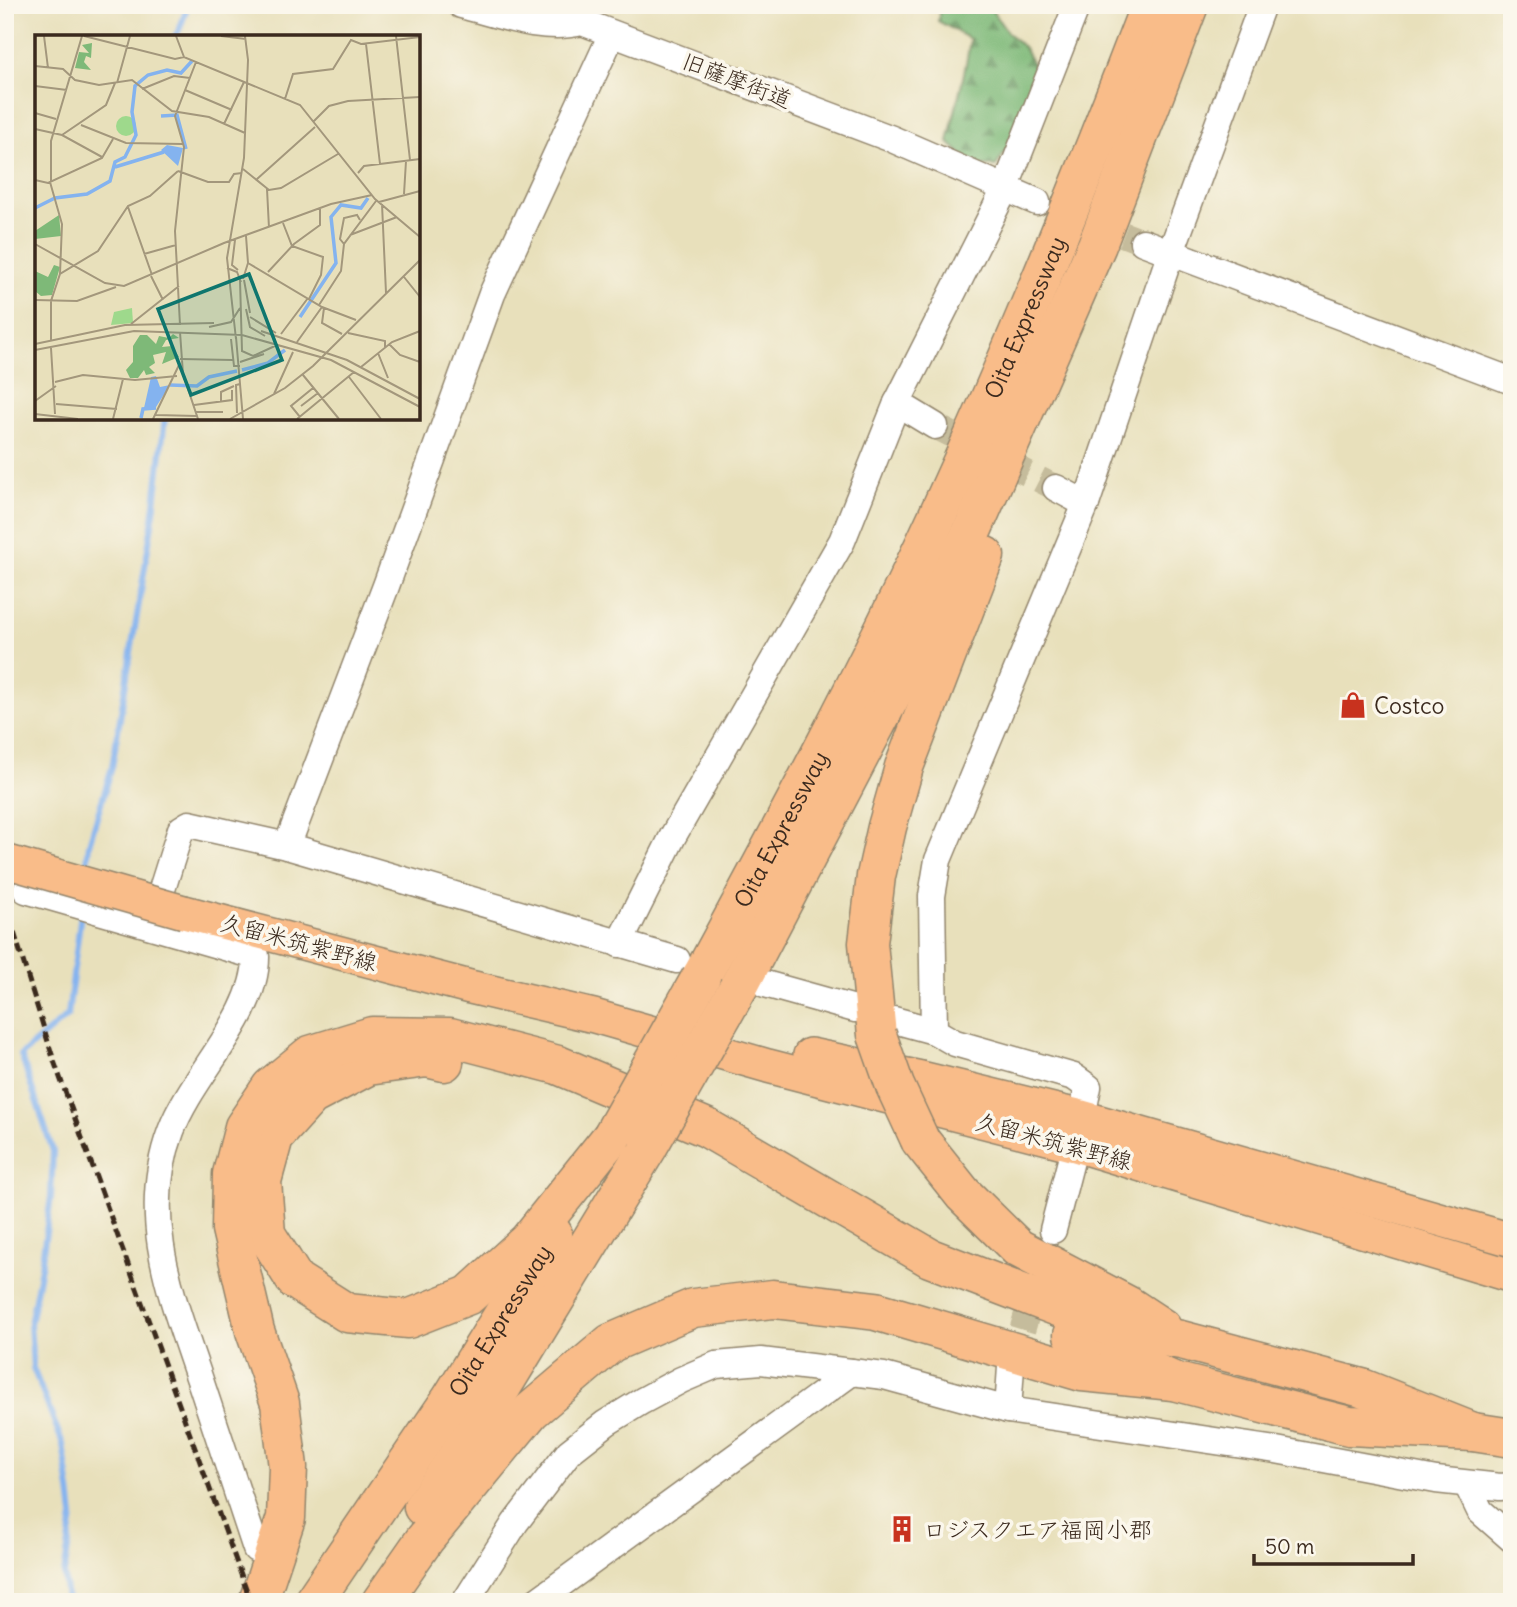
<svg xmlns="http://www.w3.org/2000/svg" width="1517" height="1607" font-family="Delius,'Klee One',sans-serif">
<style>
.forest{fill:url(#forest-firs);stroke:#5c724b;stroke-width:2}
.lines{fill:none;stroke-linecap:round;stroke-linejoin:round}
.stream{stroke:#84b3ef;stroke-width:6}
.minor-tunnel{stroke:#c5bc9c;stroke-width:26;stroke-dasharray:26 13;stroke-linecap:butt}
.minor-casing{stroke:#92856c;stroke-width:29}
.major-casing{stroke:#92856c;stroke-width:36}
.highway-casing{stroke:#92856c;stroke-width:41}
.minor{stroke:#fff;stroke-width:26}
.major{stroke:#f9bc89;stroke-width:33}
.highway{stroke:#f9bc89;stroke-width:38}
.rail{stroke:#3b2a1e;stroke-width:5;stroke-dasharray:10 5;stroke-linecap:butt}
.major-bridge-casing{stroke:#92856c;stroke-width:36;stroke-linecap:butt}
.highway-bridge-casing{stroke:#92856c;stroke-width:41;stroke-linecap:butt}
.major-bridge{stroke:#f9bc89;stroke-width:33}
.highway-bridge{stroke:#f9bc89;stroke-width:38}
.labels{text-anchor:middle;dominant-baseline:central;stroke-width:7;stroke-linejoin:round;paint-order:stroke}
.street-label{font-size:23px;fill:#3b2a1e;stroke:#fbf7ec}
.poi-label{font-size:23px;fill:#3b2a1e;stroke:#fbf7ec;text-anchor:start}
.inset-river{fill:none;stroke:#84b3ef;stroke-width:3.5}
.inset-road{fill:none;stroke:#a3977c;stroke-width:2}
.view{fill:#0f766e;fill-opacity:0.15;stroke:#0f766e;stroke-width:3.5}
.inset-edge{fill:none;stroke:#3b2a1e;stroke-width:3.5}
</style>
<defs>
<pattern id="forest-firs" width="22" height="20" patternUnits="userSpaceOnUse" patternTransform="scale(1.75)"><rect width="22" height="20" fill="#7eb978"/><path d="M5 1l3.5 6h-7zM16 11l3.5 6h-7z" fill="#689762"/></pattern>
</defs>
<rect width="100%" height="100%" fill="#fbf7ec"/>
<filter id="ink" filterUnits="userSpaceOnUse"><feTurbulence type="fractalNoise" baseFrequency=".0143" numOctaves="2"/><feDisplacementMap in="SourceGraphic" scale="14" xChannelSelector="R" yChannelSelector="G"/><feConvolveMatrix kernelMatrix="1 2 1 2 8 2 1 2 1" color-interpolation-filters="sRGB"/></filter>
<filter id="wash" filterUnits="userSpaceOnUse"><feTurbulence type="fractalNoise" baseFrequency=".00686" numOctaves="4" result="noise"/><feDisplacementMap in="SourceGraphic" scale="28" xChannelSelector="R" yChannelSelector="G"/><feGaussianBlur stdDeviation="1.57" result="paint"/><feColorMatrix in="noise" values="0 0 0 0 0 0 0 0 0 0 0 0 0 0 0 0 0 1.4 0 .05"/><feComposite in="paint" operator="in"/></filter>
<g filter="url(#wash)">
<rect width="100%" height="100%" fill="#e8e0bb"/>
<path class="forest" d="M 945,5 L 994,5 L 993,12 L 1007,32 L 1025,49 L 1036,70 L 1006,150 L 996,166 L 975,166 L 948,142 C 955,108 966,74 970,39 L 938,21 L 940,10 Z"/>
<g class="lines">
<g class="stream">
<path d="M 175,37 L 180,28 L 188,5"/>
<path d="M 86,874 L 89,844 L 112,767 L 154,512 L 165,418"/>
<path d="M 67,1602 L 64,1574 L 73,1517 L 70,1490 L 63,1444 L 33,1368 L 30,1324 L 41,1267 L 51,1197 L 53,1151 L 21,1055 L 68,1015 L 81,913"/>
</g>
</g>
</g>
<g filter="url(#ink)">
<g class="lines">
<g class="minor-tunnel">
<path d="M 1087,221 L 1143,242"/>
<path d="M 935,426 L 1056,488"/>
<path d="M 1011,1367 L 1037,1281"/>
</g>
<defs>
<g id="minor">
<path d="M 461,5 C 500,15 543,32 582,22 L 892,139 L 1037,202"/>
<path d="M 551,5 L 582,22"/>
<path d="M 1143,242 L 1512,381"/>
<path d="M 897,403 L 935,426"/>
<path d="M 1056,488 L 1086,504"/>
<path d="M 287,846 L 386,586 L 492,294 L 612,34"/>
<path d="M 26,890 L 256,956 C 257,1016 192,1074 171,1131 C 138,1219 173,1299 201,1383 C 219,1438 238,1494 256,1549"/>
<path d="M 152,921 L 181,829 L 189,824 L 287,846 L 677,960"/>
<path d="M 619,944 L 673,836 L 842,541 L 897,403 L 1005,189 L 1077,5"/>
<path d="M 765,984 L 855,1009"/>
<path d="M 894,1020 L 934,1031 L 955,1043 L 1074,1077 L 1088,1087 L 1082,1117"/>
<path d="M 934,1031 L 932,896 L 938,860 L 1086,504 L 1171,252 L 1262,5"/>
<path d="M 1053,1230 L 1075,1145"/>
<path d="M 1008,1410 L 1011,1367"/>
<path d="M 1467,1484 L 1480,1511 L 1512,1539"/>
<path d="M 465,1602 L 515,1523 L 569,1452 L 606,1423 L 642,1401 L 681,1380 L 716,1365 L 761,1361 L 884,1376 L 1008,1410 L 1276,1450 L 1436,1480 L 1500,1487 L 1512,1486"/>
<path d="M 536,1602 L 852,1372"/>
</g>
<g id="major">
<path d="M 184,912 L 470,987 L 594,1016 L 768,1066 L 1075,1145 L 1512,1276"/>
<path d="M 810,1055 L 921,1078 L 1082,1117 L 1512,1240"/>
</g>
<g id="highway">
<path id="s1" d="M 701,977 C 783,826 865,674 937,517 C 1014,349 1084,178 1150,5"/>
<path d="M 738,988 L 890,698 L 972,531 L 1097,245 L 1189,5"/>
<path d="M 877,1035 L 868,943 L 876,876 L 887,827 L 904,767 L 985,556"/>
<path d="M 444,1062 L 427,1058 L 368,1066 L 311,1096 L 274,1137 L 262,1181 L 266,1234 L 295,1280 L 347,1313 L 408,1319 L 469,1295 L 528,1241 L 612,1136"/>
<path d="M 920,1140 L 963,1194 L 1018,1248 L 1127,1305 L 1162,1328"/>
<path d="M 1073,1335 L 1173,1381"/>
<path d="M 423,1507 L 483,1418 L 648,1147"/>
<path d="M 258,1602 L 286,1518 L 288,1467 L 280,1403 L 255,1331 L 231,1229 L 232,1174 L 244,1127 L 271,1087 L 310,1055 L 372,1036 L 450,1037 L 558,1065 L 707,1128 L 930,1258 L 1113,1328 L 1181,1340 L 1362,1388 L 1473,1432"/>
<path id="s2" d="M 313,1602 L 451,1399 L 553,1234"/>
<path d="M 381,1602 L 425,1539 L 531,1411 L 611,1343 L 693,1308 L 773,1299 L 876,1311 L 1082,1372 L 1173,1381 L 1349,1426 L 1473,1432 L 1512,1438"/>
</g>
</defs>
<use href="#minor" class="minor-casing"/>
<use href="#major" class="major-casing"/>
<use href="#highway" class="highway-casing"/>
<use href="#minor" class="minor"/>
<use href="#major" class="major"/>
<use href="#highway" class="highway"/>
<path class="rail" d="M 5,903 L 54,1061 L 251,1602"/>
<defs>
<path id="major-bridge" d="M 5,861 L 184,912"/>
<g id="highway-bridge">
<path d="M 877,1035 L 895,1086 L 920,1140"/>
<path d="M 612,1136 L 701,977"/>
<path d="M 648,1147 L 738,988"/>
</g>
</defs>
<use href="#major-bridge" class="major-bridge-casing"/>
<use href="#highway-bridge" class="highway-bridge-casing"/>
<use href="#major-bridge" class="major-bridge"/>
<use href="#highway-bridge" class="highway-bridge"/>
</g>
</g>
<defs>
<symbol id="shop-bare" viewBox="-9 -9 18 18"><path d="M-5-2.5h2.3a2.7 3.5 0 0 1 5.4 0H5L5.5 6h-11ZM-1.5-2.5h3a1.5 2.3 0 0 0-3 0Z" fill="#c8321e" stroke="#fbf7ec" stroke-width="2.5" paint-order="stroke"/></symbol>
<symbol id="building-bare" viewBox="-9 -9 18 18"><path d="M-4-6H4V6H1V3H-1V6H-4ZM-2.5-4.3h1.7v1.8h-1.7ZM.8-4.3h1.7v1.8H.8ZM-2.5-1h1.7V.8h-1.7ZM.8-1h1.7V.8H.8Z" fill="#c8321e" stroke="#fbf7ec" stroke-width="2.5" paint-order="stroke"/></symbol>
</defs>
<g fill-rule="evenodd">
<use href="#shop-bare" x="1334" y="686" width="38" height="38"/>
<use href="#building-bare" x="883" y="1510" width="38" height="38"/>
</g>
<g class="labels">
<g class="street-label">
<text transform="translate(737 80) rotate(21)">旧薩摩街道</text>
<text stroke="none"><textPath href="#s1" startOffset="735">Oita Expressway</textPath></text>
<text stroke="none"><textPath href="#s1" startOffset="168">Oita Expressway</textPath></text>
<text transform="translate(299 942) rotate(15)">久留米筑紫野線</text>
<text transform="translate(1054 1141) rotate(15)">久留米筑紫野線</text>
<text stroke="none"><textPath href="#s2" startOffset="338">Oita Expressway</textPath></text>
</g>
<g class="poi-label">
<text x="1374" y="705">Costco</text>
<text x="923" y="1529">ロジスクエア福岡小郡</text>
</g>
</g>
<g transform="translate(35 35)">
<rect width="385" height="385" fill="#e8e0bb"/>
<path d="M 97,273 L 98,288 L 76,290 L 79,277 Z" fill="#9ed98c"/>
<path d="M 57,8 L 56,23 L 51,21 L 49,27 L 56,35 L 40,33 L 44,17 L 54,18 L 47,10 ZM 24,180 L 26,201 L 0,204 L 0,196 ZM 19,230 L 25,232 L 17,260 L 6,261 L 0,256 L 0,236 L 13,242 ZM 138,299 L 144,303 L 131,305 L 127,312 L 137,311 L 144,322 L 127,329 L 131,317 L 118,320 L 120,328 L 114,332 L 120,338 L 111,340 L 109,335 L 103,343 L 95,343 L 91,335 L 98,327 L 98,311 L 105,300 L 112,300 L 121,309 L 124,301 L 134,303 Z" fill="#7eb978"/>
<path d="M81 91a10 10 0 1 1 20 0a10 10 0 1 1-20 0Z" fill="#9ed98c"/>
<path d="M 132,110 L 148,113 L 143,131 L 126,115 ZM 121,341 L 125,352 L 135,350 L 121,372 L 109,373 L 116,342 Z" fill="#84b3ef"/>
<path class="inset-river" d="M 126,81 L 142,80 L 151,114M 80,132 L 129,117M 0,173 L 20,163 L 52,159 L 75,146 L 80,127 L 90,122 L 101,100 L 97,77 L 100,51 L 113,40 L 132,35 L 146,38 L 157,26M 265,282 L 301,228 L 296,182 L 306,170 L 326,173 L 333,163M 207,335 L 233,328 L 250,315M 135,350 L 162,351 L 174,342 L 202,336M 106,383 L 108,374 L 121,373"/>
<path class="inset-road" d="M 9,1 L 13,33M 49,1 L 140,24 L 149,22 L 265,70 L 340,164 L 385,202M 141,1 L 149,22M 186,1 L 211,4M 361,1 L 375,125M 331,9 L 345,129M 0,31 L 28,34 L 40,45 L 64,50 L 97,45 L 137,76 L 174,82 L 210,98M 82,48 L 95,1M 0,51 L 32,55M 107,54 L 139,41 L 155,43M 150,55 L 197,75M 250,64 L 258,39 L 298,34 L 316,5 L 326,9 L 385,2M 0,78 L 21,84M 278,87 L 294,71 L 313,66 L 385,62M 189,89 L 209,47M 46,90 L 91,108 L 148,109M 0,94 L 27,100 L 67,122M 27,100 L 71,70 L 80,48M 208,134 L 234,155 L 246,153 L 303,119M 143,136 L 173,147 L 194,147 L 199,139 L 207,138M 323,138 L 329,131 L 385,124M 222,144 L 280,92M 0,145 L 13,148 L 67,123 L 78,104M 15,147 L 27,189 L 25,239M 16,147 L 16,106 L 47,1M 232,154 L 234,193M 369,159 L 371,126M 344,167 L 385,156M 347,169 L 351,258M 93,172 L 117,240M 248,188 L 257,211 L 288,222 L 286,240 L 274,264M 315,200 L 362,182M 200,205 L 197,230 L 203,235M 0,209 L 70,248 L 89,251 L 189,208 L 296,169 L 337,160M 309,209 L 305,204 L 309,183 L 322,180 L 325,185M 109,219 L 141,210M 213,228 L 287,272 L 321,285M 192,233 L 202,237 L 206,247M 233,237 L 259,209 L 285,190 L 285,174M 116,241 L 128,265M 369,242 L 385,262M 208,244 L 213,228 L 211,201M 205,245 L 207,316 L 218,321 L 242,310M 209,245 L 215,278M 0,265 L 42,266 L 81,252M 284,270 L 306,236 L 309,209 L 341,166M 289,273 L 287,288 L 307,299M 211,274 L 215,292 L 230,301M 215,282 L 241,298M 96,289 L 144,251M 145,290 L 140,196 L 149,112 L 140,81 L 161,27M 174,292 L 196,287 L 205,273M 226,296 L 312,325 L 385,364M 145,297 L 148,339 L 163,384M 313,298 L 350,306 L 350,312M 246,299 L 273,263M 201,302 L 208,384M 196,304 L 199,331 L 205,331M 201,304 L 192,223 L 209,123 L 213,25 L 210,1M 16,307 L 16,266 L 25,239 L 63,216 L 93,171 L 115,161 L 143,136M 262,307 L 287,272M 0,309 L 90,290 L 179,288M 354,309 L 365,320 L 385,327M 16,313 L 20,379M 0,315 L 99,296 L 207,300 L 296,325 L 385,372M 343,318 L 353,343M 145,324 L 198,325M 205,327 L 229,319M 326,332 L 357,307 L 385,296M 268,340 L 304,384M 314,342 L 346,384M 20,347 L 48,340 L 100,345 L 142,341M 239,359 L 258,317M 0,366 L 21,351M 186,366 L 186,357 L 199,351M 21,369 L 82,374M 159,370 L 197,365 L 197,355M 266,371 L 283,358M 161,377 L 188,377M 202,378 L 201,350 L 205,349M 0,379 L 43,384M 121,380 L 162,381M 265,382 L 256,371 L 278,353M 78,384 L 88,344M 118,384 L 144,330M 195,384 L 250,353 L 278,331 L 385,225M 262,384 L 319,337"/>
<path class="view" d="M 214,239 L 247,325 L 156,360 L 123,274 Z"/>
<rect width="385" height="385" class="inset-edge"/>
</g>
<rect width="1517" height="1607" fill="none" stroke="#fbf7ec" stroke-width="28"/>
<path d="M1254 1554v10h159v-10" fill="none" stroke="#3b2a1e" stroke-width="3.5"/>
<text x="1265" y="1554" font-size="21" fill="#3b2a1e" stroke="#fbf7ec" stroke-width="5" paint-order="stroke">50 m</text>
</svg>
